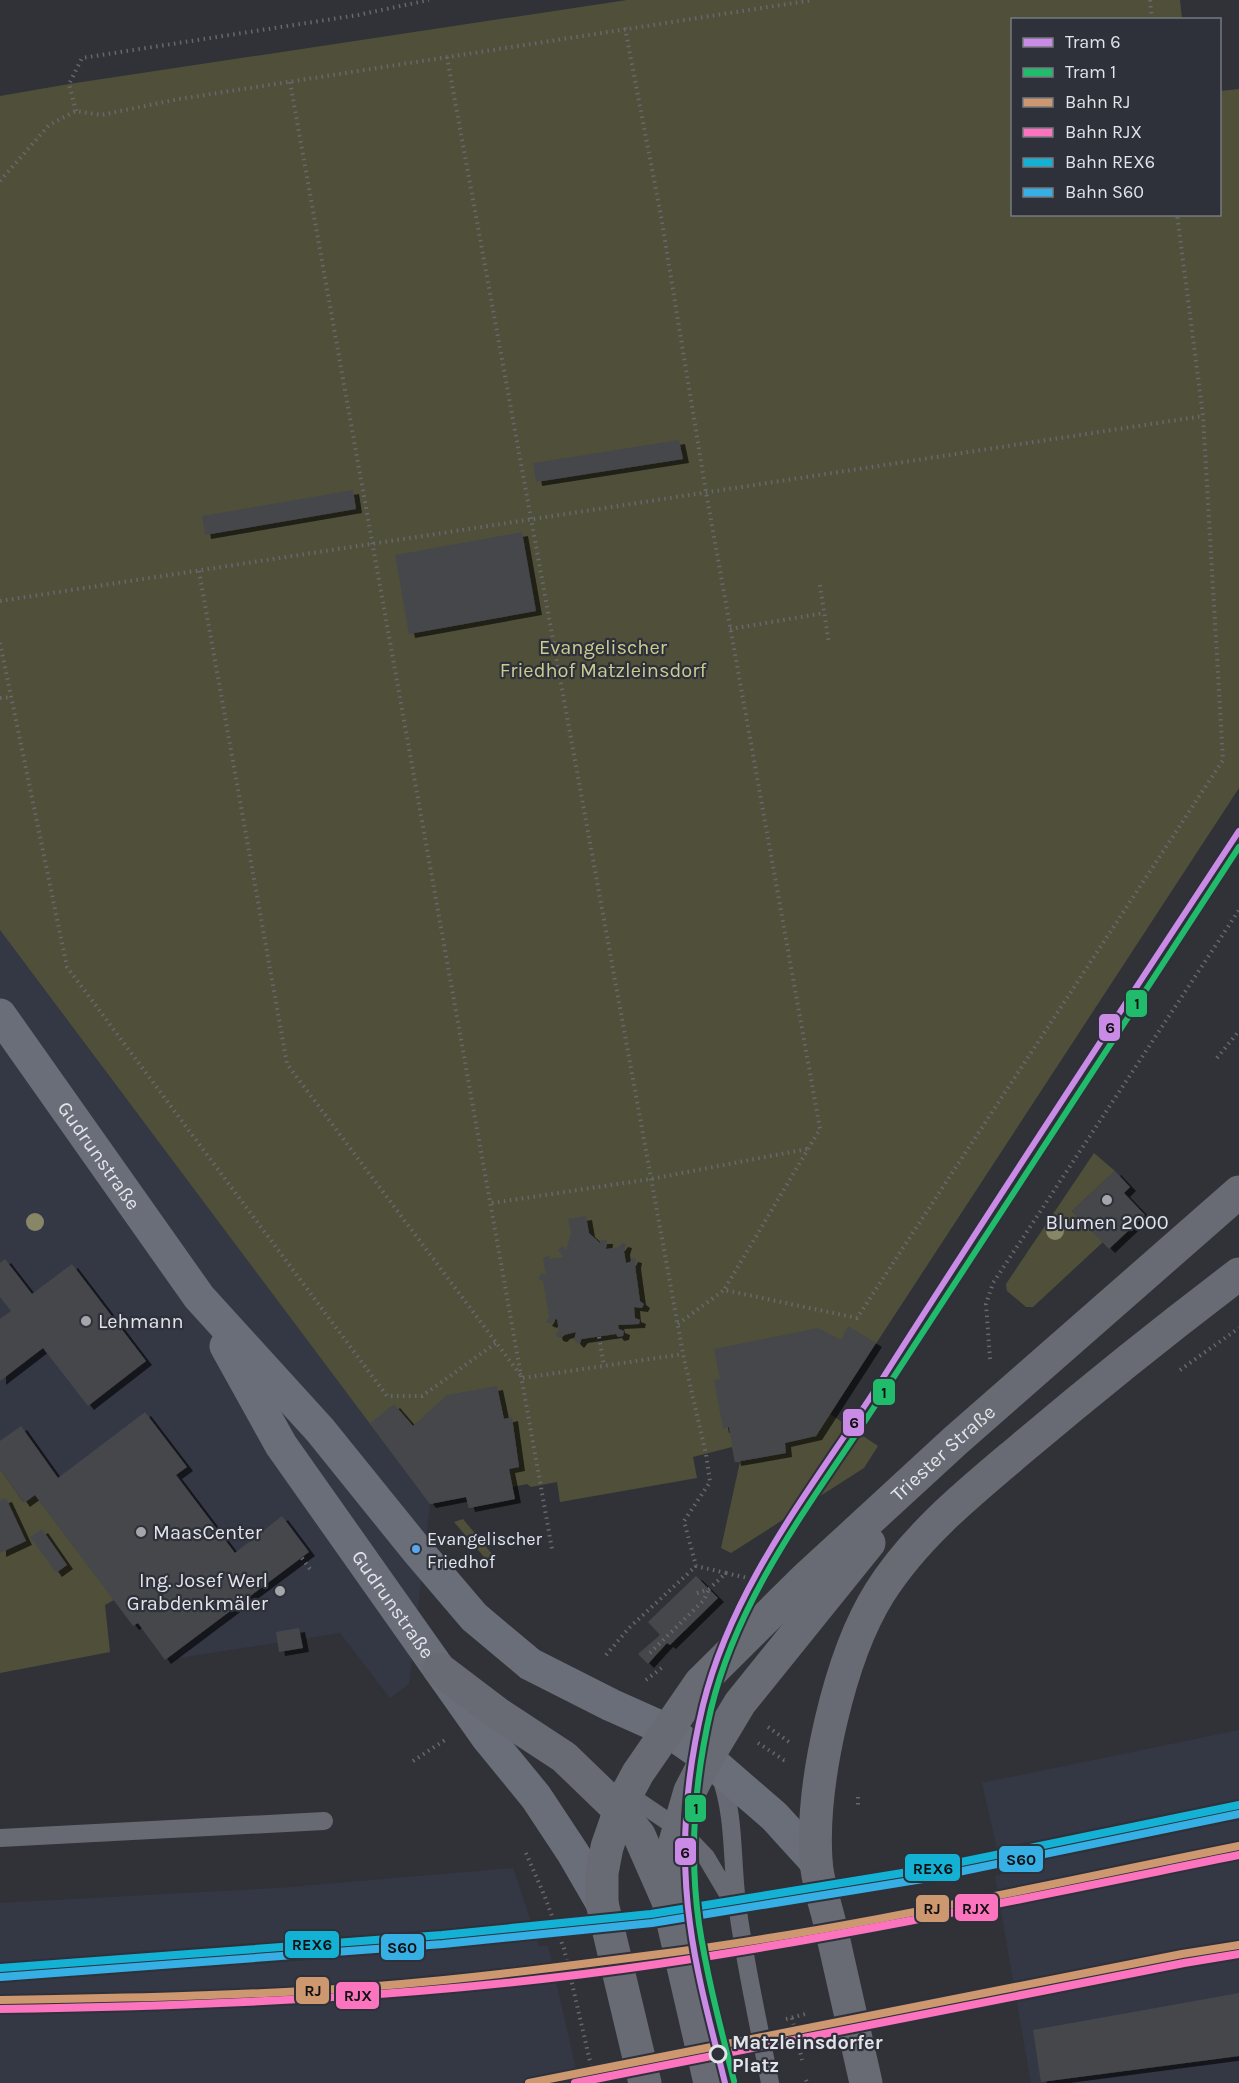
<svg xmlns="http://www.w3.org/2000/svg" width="1239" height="2083" font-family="Karla,sans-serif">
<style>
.built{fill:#343845}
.green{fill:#50503a}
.building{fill:#45474b;filter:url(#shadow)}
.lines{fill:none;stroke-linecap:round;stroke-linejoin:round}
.path{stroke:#66686f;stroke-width:4;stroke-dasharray:1.5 4.5;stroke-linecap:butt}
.lane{stroke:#686a73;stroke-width:18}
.secondary{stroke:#6a6e78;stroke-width:33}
.primary{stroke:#686b74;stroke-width:33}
.rail-1-casing{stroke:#2e313a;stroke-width:12}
.rail-2-casing{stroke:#2e313a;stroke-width:12}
.rail-3-casing{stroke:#2e313a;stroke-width:12}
.rail-4-casing{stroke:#2e313a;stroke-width:12}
.rail-1{stroke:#cd976f;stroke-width:8}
.rail-2{stroke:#fc73be;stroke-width:8}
.rail-3{stroke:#13b2d5;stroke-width:8}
.rail-4{stroke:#35afe4;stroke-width:8}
.tram-1-casing{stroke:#2e313a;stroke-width:10}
.tram-2-casing{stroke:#2e313a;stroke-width:10}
.tram-1{stroke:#ca8be6;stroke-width:6}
.tram-2{stroke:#20bc6c;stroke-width:6}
.tree{fill:#878767}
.poi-dot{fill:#a4a6ab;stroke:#2e313a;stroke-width:2}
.bus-dot{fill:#5aa8eb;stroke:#2e313a;stroke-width:2}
.stop-dot{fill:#2e313a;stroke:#e2e4ea;stroke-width:3}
.labels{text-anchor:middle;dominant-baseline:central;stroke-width:4.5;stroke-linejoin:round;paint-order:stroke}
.bus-label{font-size:18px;fill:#e2e4ea;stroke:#2e313a;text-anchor:start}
.park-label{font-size:20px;fill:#cdcc8f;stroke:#2e313a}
.street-label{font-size:20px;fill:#e2e4ea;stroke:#2e313a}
.poi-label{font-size:20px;fill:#e2e4ea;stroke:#2e313a;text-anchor:start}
.stop-label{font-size:20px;font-weight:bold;fill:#e2e4ea;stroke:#2e313a;text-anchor:start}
.line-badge{stroke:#2e313a;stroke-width:2}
.pale-badge-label{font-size:16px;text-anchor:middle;font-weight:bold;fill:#111}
</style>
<defs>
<filter id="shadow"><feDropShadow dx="6" dy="4" stdDeviation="0" flood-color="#0009"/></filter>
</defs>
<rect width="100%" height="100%" fill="#313237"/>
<g class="built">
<path d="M 0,930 L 430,1504 L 409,1684 L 390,1698 L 340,1633 L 165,1660 L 138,1624 L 133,1626 L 35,1496 L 24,1503 L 0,1469 Z"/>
<path d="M 1239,1730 L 1239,2083 L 1031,2083 L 995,1876 L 1003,1874 L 982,1783 Z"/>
<path d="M 513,1868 L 539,1946 L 548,1946 L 579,2083 L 0,2083 L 0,1903 L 278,1888 Z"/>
</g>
<g class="green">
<path d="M 627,0 L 1180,0 L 1182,19 L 1012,20 L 1012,214 L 1220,214 L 1220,91 L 1239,89 L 1239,788 L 830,1414 L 878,1446 L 864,1468 L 731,1553 L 721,1548 L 740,1462 L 735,1462 L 732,1447 L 693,1457 L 697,1478 L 560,1502 L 557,1482 L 531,1487 L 527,1484 L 512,1487 L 515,1499 L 469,1508 L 466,1497 L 430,1504 L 0,930 L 0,96 L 69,84 Z"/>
<path d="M 1094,1153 L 1115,1171 L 1072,1211 L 1103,1242 L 1033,1307 L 1026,1307 L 1007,1291 L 1006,1284 Z"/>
<path d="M 0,1469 L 23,1502 L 35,1495 L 114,1600 L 105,1605 L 110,1652 L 0,1673 Z"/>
<path d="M 463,1519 L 497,1560 L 491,1565 L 454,1522 Z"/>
</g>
<g class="building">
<path d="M 679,440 L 683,459 L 536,482 L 533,463 Z"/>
<path d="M 353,490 L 356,509 L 205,535 L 202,516 Z"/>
<path d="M 522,532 L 536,611 L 409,634 L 395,555 Z"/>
<path d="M 1115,1171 L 1130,1187 L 1124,1193 L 1145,1215 L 1109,1249 L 1072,1211 Z"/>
<path d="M 586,1216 L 589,1233 L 600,1243 L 601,1240 L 607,1240 L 606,1249 L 619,1247 L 622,1243 L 626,1244 L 624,1251 L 626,1263 L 630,1262 L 632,1258 L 636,1259 L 635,1265 L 640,1301 L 644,1304 L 642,1308 L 634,1307 L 635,1318 L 640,1320 L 639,1324 L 618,1325 L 619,1329 L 624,1331 L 623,1336 L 618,1337 L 616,1334 L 582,1339 L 578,1344 L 574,1340 L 576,1332 L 564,1335 L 561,1338 L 557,1337 L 556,1333 L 559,1331 L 557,1319 L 554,1320 L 551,1324 L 546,1322 L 549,1317 L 543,1281 L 540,1280 L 539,1277 L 542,1273 L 546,1275 L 543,1259 L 545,1257 L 549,1256 L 550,1259 L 563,1257 L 558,1250 L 563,1246 L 566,1250 L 571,1233 L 568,1219 Z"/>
<path d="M 5,1259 L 32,1294 L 72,1264 L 146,1361 L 88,1406 L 43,1348 L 0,1381 L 0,1319 L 11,1311 L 0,1297 L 0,1263 Z"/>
<path d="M 848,1326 L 876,1343 L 816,1436 L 785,1443 L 786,1453 L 735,1462 L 729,1427 L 723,1429 L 714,1380 L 720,1379 L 714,1349 L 818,1328 L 841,1340 Z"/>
<path d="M 497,1386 L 504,1419 L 512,1417 L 519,1467 L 509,1469 L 515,1499 L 469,1508 L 466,1497 L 430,1504 L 370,1423 L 394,1404 L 413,1426 L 447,1395 Z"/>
<path d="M 145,1412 L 187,1467 L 176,1475 L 235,1553 L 282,1516 L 309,1552 L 165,1660 L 138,1623 L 133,1626 L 35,1495 L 24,1503 L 0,1469 L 0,1441 L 21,1426 L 58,1478 Z"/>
<path d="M 6,1498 L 26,1541 L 0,1553 L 0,1500 Z"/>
<path d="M 42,1529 L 67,1565 L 56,1573 L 30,1537 Z"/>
<path d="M 696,1576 L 718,1598 L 670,1645 L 667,1643 L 648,1664 L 638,1654 L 660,1635 L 648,1622 Z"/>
<path d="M 299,1628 L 303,1648 L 279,1652 L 276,1632 Z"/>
<path d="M 1239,1993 L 1239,2056 L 1041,2082 L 1033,2030 Z"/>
</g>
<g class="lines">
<g class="path">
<path d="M 1150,0 L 1152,20"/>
<path d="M 625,28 L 661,216 L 706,492 L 820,1129 L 724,1290"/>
<path d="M 447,57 L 683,1354 L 706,1454 L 710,1482 L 684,1521 L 696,1566 L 726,1573"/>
<path d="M 290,82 L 552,1549"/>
<path d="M 76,111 L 69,84 L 82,58 L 358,15 L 429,0"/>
<path d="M 0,181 L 49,125 L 76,111 L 101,115 L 179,99 L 813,0"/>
<path d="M 199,571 L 287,1064 L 522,1377"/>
<path d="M 820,585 L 829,644"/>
<path d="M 0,601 L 1203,416"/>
<path d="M 730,629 L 824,613"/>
<path d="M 0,643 L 67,967 L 387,1396 L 422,1396 L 496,1343"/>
<path d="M 0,698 L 12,697"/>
<path d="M 1217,1058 L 1239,1031"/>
<path d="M 492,1203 L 651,1179 L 807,1149"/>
<path d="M 678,1324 L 724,1290 L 857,1318 L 1223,760 L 1203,416 L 1177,214"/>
<path d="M 599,1337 L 604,1366"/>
<path d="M 990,1359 L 986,1304 L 993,1283 L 1239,910"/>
<path d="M 1180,1370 L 1239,1328"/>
<path d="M 523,1378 L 683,1354"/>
<path d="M 302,1558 L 312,1572"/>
<path d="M 697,1593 L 709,1589 L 726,1573 L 752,1579"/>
<path d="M 650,1653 L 704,1600 L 709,1589"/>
<path d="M 606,1655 L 629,1628 L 696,1566"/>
<path d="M 646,1680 L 664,1666"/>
<path d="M 768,1727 L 789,1742"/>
<path d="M 758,1743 L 784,1760 L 787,1760"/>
<path d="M 413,1761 L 445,1740"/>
<path d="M 858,1797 L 858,1807"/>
<path d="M 526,1853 L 545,1897 L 564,1949 L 595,2083"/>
<path d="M 792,2018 L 802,2060"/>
<path d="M 786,2019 L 809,2013"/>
<path d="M 806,2080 L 807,2083"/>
</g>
<g class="lane">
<path d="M 720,1775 C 736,1818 731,1865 738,1911 C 746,1969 759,2026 770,2083"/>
<path d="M 620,1789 L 679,1829 L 706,1857 L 735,1906"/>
<path d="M 0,1838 L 324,1821"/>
</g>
<g class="secondary">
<path id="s1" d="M 0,1015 L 199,1297 L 320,1430 L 416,1549 L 474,1617 L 530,1664 L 611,1705 L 667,1730 L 707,1758 L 774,1816 L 816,1862"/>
<path id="s2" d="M 226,1346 L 281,1445 L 487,1737 L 536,1797 L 573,1853 L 602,1903"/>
</g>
<g class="primary">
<path d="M 439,1669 L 497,1713 L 564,1757 L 619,1810 L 639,1835 L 668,1901 L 710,2083"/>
<path d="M 668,1901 L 671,1856 L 690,1791 L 707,1758 L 740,1703 L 869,1543"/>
<path id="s3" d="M 645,2083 L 602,1903 L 602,1873 L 607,1847 L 623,1801 L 638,1773 L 700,1683 L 804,1580 L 955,1441 L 1239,1192"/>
<path d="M 866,2083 C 854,2031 843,1980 831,1928 C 826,1906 817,1882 816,1860 C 811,1784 839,1657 880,1592 C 916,1535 971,1491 1022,1448 C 1093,1388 1165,1330 1239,1274"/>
</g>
<defs>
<g id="rail-1">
<path d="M 0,2000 C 117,1998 235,1996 352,1988 C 452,1981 552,1968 652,1955 C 849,1930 1044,1885 1239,1846"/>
<path d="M 529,2083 L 1182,1954 L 1239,1945"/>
</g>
<g id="rail-2">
<path d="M 0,2009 C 220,2006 440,1996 658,1964 C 853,1935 1046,1894 1239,1855"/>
<path d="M 575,2083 L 1184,1963 L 1239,1954"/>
</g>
<path id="rail-3" d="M 0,1968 L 442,1935 L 651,1914 L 927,1869 L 1239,1805"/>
<path id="rail-4" d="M 1,1977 L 443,1944 L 652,1923 L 929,1878 L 1239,1814"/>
</defs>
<use href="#rail-1" class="rail-1-casing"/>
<use href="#rail-2" class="rail-2-casing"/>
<use href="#rail-3" class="rail-3-casing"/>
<use href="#rail-4" class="rail-4-casing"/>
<use href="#rail-1" class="rail-1"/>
<use href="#rail-2" class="rail-2"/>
<use href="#rail-3" class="rail-3"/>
<use href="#rail-4" class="rail-4"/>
<defs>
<path id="tram-1" d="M 725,2083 C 712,2030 697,1978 690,1924 C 680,1852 686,1776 703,1705 C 733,1584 813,1487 879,1384 C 997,1198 1118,1015 1239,831"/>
<path id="tram-2" d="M 734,2081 C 721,2029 707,1977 699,1924 C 689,1853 695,1778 711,1709 C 740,1589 819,1493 884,1392 C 1002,1210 1120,1028 1239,847"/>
</defs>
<use href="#tram-1" class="tram-1-casing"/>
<use href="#tram-2" class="tram-2-casing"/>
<use href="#tram-1" class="tram-1"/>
<use href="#tram-2" class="tram-2"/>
</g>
<g class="tree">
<circle cx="35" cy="1222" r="9"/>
<circle cx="1055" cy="1231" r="9"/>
</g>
<g class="poi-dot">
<circle cx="1107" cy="1200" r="6"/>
<circle cx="86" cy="1321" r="6"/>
<circle cx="141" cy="1532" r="6"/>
<circle cx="280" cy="1591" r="6"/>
</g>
<circle class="bus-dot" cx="416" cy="1549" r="5"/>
<circle class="stop-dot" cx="718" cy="2054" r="8"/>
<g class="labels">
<g class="bus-label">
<text x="427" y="1539">Evangelischer<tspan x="427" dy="23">Friedhof</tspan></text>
</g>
<g class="park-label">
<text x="603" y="647">Evangelischer<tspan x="603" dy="23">Friedhof Matzleinsdorf</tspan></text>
</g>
<g class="street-label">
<text stroke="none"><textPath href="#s1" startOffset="172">Gudrunstraße</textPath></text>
<text stroke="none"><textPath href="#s3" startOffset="766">Triester Straße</textPath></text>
<text stroke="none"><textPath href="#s2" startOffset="308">Gudrunstraße</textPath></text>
</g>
<g class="poi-label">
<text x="1107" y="1222" text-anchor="middle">Blumen 2000</text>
<text x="98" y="1321">Lehmann</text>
<text x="153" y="1532">MaasCenter</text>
<text x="268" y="1580" text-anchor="end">Ing. Josef Werl<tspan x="268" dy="23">Grabdenkmäler</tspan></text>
</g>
<g class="stop-label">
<text x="732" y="2042">Matzleinsdorfer<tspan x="732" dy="23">Platz</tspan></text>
</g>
</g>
<g class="line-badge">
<rect x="1125" y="989" width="23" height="29" rx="6" fill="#20bc6c"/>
<rect x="1098" y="1013" width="23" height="29" rx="6" fill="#ca8be6"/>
<rect x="872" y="1378" width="24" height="28" rx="6" fill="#20bc6c"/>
<rect x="842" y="1408" width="23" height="29" rx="6" fill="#ca8be6"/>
<rect x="684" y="1794" width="23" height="29" rx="6" fill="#20bc6c"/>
<rect x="674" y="1837" width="23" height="29" rx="6" fill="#ca8be6"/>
<rect x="998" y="1845" width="46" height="28" rx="6" fill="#35afe4"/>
<rect x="904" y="1853" width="57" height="29" rx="6" fill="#13b2d5"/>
<rect x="954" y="1893" width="45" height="29" rx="6" fill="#fc73be"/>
<rect x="915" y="1894" width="35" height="29" rx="6" fill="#cd976f"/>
<rect x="284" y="1930" width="56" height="29" rx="6" fill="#13b2d5"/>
<rect x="380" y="1933" width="45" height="28" rx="6" fill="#35afe4"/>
<rect x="295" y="1976" width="35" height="29" rx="6" fill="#cd976f"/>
<rect x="335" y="1981" width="45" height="29" rx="6" fill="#fc73be"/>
</g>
<g class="pale-badge-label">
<text x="1137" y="1009">1</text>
<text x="1110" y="1033">6</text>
<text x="884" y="1398">1</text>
<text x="854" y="1428">6</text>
<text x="696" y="1814">1</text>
<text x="685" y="1858">6</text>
<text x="1021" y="1865">S60</text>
<text x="933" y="1874">REX6</text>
<text x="976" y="1914">RJX</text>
<text x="932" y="1914">RJ</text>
<text x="312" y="1950">REX6</text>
<text x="402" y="1953">S60</text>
<text x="313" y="1996">RJ</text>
<text x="358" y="2001">RJX</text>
</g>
<rect x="1011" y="18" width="210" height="198" fill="#2e313a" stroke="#767980" stroke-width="1.5"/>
<rect x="1023" y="38" width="30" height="9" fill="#ca8be6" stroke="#767980" stroke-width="1.5"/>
<text x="1065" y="48" font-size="18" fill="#e2e4ea">Tram 6</text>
<rect x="1023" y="68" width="30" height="9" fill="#20bc6c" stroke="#767980" stroke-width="1.5"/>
<text x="1065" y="78" font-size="18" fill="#e2e4ea">Tram 1</text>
<rect x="1023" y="98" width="30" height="9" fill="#cd976f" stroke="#767980" stroke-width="1.5"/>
<text x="1065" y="108" font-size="18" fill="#e2e4ea">Bahn RJ</text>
<rect x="1023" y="128" width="30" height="9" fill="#fc73be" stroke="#767980" stroke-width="1.5"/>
<text x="1065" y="138" font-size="18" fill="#e2e4ea">Bahn RJX</text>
<rect x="1023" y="158" width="30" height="9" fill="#13b2d5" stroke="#767980" stroke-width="1.5"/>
<text x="1065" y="168" font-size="18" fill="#e2e4ea">Bahn REX6</text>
<rect x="1023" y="188" width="30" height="9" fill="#35afe4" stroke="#767980" stroke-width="1.5"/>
<text x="1065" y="198" font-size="18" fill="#e2e4ea">Bahn S60</text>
</svg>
